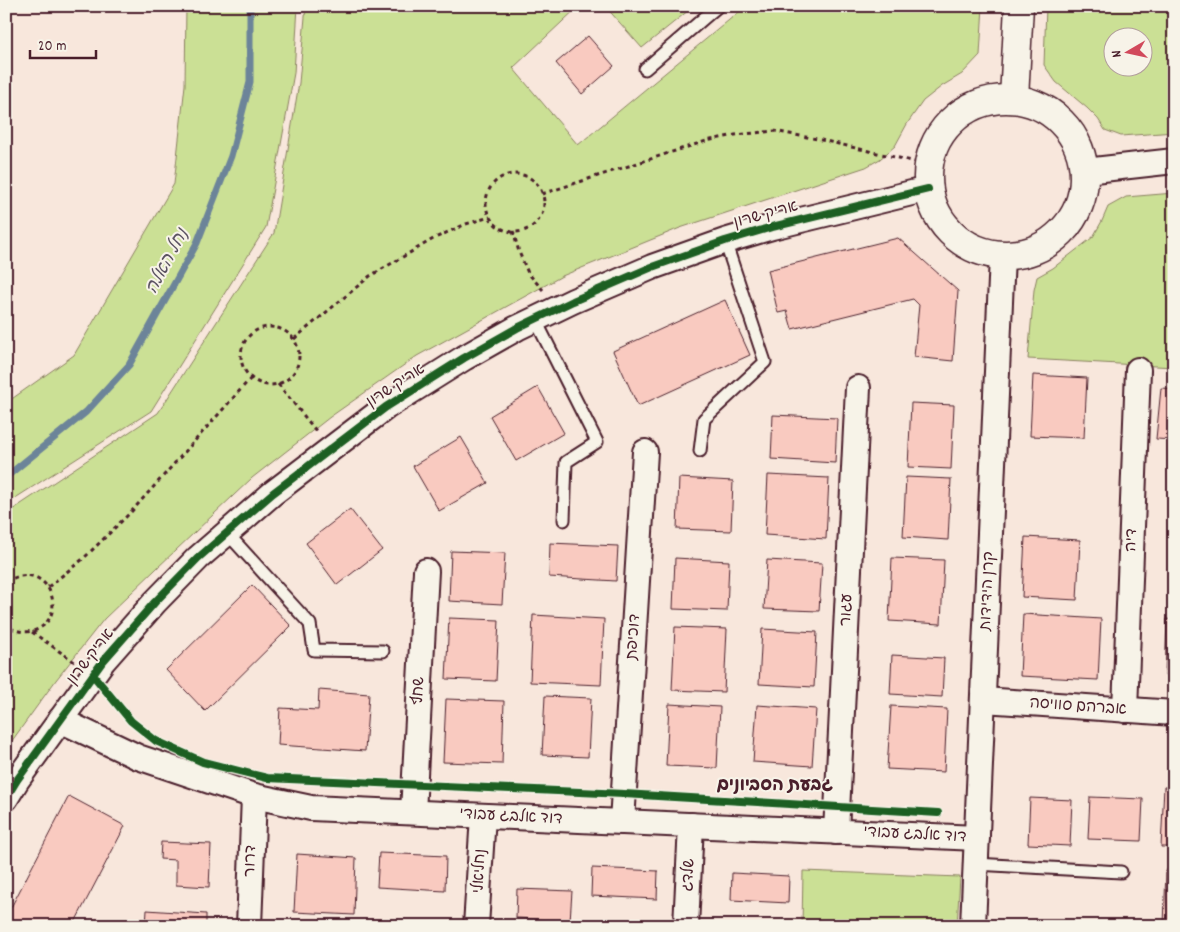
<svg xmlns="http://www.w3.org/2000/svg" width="1180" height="932" font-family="Dekko,'Playpen Sans Hebrew',sans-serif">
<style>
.green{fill:#cbe095;stroke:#8a8060;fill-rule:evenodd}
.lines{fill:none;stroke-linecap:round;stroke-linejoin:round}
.stream{stroke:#6c8499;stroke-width:7}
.building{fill:#f9cac0;stroke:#4a1f2b}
.service-casing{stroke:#4a1f2b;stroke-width:15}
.minor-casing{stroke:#4a1f2b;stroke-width:28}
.tertiary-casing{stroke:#4a1f2b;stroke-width:31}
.path{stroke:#4a1f2b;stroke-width:3;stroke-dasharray:4 4;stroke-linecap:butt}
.service{stroke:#f7f3e8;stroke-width:11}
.minor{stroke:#f7f3e8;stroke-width:24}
.tertiary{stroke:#f7f3e8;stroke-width:28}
.cycleway-casing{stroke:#f7f3e8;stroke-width:11}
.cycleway{stroke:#1b5e20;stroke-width:8}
.labels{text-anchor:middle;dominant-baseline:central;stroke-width:4;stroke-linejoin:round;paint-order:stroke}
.street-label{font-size:16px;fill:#4a1f2b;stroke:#f7f3e8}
.water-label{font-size:18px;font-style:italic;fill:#5b5262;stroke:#f7f3e8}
.neighbourhood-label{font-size:18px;font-weight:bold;fill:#4a1f2b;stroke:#f7f3e8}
</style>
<rect width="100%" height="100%" fill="#f8e7dc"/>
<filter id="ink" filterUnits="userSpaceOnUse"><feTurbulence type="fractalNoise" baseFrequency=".02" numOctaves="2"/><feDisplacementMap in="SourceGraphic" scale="10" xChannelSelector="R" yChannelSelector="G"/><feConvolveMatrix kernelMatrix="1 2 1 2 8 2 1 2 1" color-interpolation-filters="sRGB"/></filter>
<g filter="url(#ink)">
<g class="green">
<path d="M 186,6 L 298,6 L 294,73 L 266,227 L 151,411 L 6,504 L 6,403 L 74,355 L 174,184 L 185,85 Z"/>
<path d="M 306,6 L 579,6 L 513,68 L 578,145 L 746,6 L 983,6 L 980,55 L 962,74 L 942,86 L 923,101 L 907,124 L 895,146 L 880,159 L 866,167 L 680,228 L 562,276 L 417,356 L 330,417 L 252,478 L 156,569 L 104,619 L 56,680 L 6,749 L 6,514 L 158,413 L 274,233 L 299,83 Z"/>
<path d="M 605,6 L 694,6 L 642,48 Z"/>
<path d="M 1046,6 L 1174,6 L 1174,132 L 1121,136 L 1105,130 L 1098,119 L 1087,108 L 1056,82 L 1044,65 ZM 1112,38 L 1142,38 L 1142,68 L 1112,68 Z"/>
<path d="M 1174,193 L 1174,367 L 1028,359 L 1034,290 L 1037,277 L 1053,268 L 1093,237 L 1102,221 L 1108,207 L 1126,197 Z"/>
<path d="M 803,871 L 960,877 L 957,926 L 802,926 Z"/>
</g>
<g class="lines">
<path class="stream" d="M 6,477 L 86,412 L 129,365 L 197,243 L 231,156 L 250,82 L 250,6"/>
</g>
<g class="building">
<path d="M 588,36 L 614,66 L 582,94 L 556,63 Z"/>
<path d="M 898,238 L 958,291 L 953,361 L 914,357 L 919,305 L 913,299 L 792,329 L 787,311 L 778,313 L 768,270 Z"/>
<path d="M 725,300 L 750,355 L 638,406 L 613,351 Z"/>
<path d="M 1033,375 L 1087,378 L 1084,438 L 1030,436 Z"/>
<path d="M 538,387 L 564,433 L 516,461 L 490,416 Z"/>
<path d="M 1161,388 L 1174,389 L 1174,440 L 1156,439 Z"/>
<path d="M 911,403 L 954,405 L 951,469 L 908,467 Z"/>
<path d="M 773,415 L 837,418 L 835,463 L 771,459 Z"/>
<path d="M 461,437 L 488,483 L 439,511 L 413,466 Z"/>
<path d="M 768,475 L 829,478 L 826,539 L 765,535 Z"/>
<path d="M 906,477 L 951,479 L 948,540 L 903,537 Z"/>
<path d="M 679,478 L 733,481 L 731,531 L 677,529 Z"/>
<path d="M 350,509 L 382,550 L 337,585 L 306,543 Z"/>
<path d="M 1025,537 L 1080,540 L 1077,600 L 1022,597 Z"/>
<path d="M 550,543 L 618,546 L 616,581 L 549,577 Z"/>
<path d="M 451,551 L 505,553 L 502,604 L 449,601 Z"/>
<path d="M 675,558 L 729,561 L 727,611 L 673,609 Z"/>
<path d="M 892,558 L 944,560 L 941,624 L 889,621 Z"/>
<path d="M 767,560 L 822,563 L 819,611 L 764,609 Z"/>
<path d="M 252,585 L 291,626 L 205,711 L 166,670 Z"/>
<path d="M 1023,614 L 1101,619 L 1098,680 L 1020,676 Z"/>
<path d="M 533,615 L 604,619 L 601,685 L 530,682 Z"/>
<path d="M 449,618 L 499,620 L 496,681 L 446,679 Z"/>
<path d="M 1167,619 L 1174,620 L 1174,676 L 1165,675 Z"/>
<path d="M 675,627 L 727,629 L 724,692 L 672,690 Z"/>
<path d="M 762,629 L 817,632 L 814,687 L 759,684 Z"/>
<path d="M 892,655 L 944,658 L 942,697 L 890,694 Z"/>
<path d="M 319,690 L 369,694 L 365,751 L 278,745 L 280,708 L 318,710 Z"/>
<path d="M 545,696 L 591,698 L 588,757 L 542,755 Z"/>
<path d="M 446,699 L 504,701 L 502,764 L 443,762 Z"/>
<path d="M 669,704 L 720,707 L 717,768 L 666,766 Z"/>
<path d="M 757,705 L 816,709 L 812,766 L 753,762 Z"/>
<path d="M 891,706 L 947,709 L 944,772 L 887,769 Z"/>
<path d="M 1164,787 L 1174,787 L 1174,847 L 1161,847 Z"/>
<path d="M 69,796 L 125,826 L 73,926 L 6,926 L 6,917 Z"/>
<path d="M 1090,797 L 1143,799 L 1141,841 L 1088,839 Z"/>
<path d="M 1030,798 L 1072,800 L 1070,846 L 1028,844 Z"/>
<path d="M 161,842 L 211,844 L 209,887 L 176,885 L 176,860 L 160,859 Z"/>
<path d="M 379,853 L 446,856 L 445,891 L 377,887 Z"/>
<path d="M 297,854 L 356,858 L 354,915 L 294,912 Z"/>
<path d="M 592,868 L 658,871 L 657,899 L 591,896 Z"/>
<path d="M 1166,870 L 1174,871 L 1174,926 L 1164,926 Z"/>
<path d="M 732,873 L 789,876 L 788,903 L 731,900 Z"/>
<path d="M 517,889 L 572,891 L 570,921 L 516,918 Z"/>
<path d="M 147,910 L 206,914 L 206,926 L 146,926 Z"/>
</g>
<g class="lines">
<defs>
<g id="service">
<path d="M 645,69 L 718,6"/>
<path d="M 535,319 L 597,442 L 566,462 L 564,520"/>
<path d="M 700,451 L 704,419 L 765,362 L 725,241"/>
<path d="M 227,533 L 310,624 L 314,650 L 383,651"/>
<path d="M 976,864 L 1121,872"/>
</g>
<g id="minor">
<path d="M 1085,171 L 1174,161"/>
<path d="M 983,700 L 1174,713"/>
<path d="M 1125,710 L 1138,370"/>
<path d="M 60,720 L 138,757 L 254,796 L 311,808 L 977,838"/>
<path d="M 6,798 L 17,780 L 103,661 L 155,602 L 198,558 L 273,493 L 386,407 L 464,358 L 517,328 L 573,301 L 652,267 L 725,241 L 772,227 L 928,189"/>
<path d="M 413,812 L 426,571"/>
<path d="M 622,822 L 645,452"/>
<path d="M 836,832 L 858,388"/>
<path d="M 249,926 L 254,796"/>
<path d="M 476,926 L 483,816"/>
<path d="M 686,926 L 691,825"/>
<path d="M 973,926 L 1002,256"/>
</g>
<g id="tertiary">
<path d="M 1014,98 L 1019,6"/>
<circle cx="1006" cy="177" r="78"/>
</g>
</defs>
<use href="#service" class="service-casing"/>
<use href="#minor" class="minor-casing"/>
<use href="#tertiary" class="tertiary-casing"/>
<g class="path">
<circle cx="515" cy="203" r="29"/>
<path d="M 542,194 L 706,141 L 735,135 L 774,131 L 817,139 L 929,165"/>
<path d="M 513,231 L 519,252 L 528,273 L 543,290"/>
<circle cx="270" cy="356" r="29"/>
<path d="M 294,339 L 370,276 L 435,238 L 466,224 L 490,217"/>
<path d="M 278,384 L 317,432"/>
<path d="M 6,582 C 47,556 71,615 36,630 C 25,634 16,631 6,626"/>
<path d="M 48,587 L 83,559 L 131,512 L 251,378"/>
<path d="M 32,632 L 76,663"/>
</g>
<use href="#service" class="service"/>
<use href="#minor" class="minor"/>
<use href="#tertiary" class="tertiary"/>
<defs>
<g id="cycleway">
<path d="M 93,675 L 131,721 L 156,741 L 203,762 L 267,778 L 624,794 L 938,813"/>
<path d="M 6,798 L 17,780 L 103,661 L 155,602 L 198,558 L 273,493 L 386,407 L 464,358 L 517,328 L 573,301 L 652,267 L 725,241 L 772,227 L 928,189"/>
</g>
</defs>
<use href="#cycleway" class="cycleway-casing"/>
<use href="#cycleway" class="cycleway"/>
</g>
</g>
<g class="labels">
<g class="street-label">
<text transform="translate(766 215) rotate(-15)">אריק שרון</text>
<text transform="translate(396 386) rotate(-33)">אריק שרון</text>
<text transform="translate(1132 540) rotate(-88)">דיה</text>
<text transform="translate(988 591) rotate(-87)">קרן הידידות</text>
<text transform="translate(847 610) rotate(-87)">עגור</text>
<text transform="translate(634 637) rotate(-86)">דוכיפת</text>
<text transform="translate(91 657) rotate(-52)">אריק שרון</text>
<text transform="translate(419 691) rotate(-87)">שחף</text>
<text transform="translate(1078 707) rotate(4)">אברהם סוויסה</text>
<text transform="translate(511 817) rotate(3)">דוד אלבג עבודי</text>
<text transform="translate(915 835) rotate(3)">דוד אלבג עבודי</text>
<text transform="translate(251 861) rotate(-88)">דרור</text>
<text transform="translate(480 871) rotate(-87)">נחליאלי</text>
<text transform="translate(689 875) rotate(-87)">שלדג</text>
</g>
<g class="water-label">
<text transform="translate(168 262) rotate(-62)">נחל האלה</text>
</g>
<g class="neighbourhood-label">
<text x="775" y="786">גבעת הסביונים</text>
</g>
</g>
<rect width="1180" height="932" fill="none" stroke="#f7f3e8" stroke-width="25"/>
<rect x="12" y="12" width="1155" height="907" fill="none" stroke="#4a1f2b" stroke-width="2" filter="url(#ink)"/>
<g transform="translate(1128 52) rotate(261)"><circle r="24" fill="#f7f3e8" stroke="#b29e9c"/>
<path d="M0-4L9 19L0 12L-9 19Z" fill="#d1495b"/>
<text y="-8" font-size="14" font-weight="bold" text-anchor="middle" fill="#4a1f2b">N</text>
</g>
<path d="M30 50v8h66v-8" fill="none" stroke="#4a1f2b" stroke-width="2.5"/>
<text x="38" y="50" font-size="15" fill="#4a1f2b" stroke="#f7f3e8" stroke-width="4" paint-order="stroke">20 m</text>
</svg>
